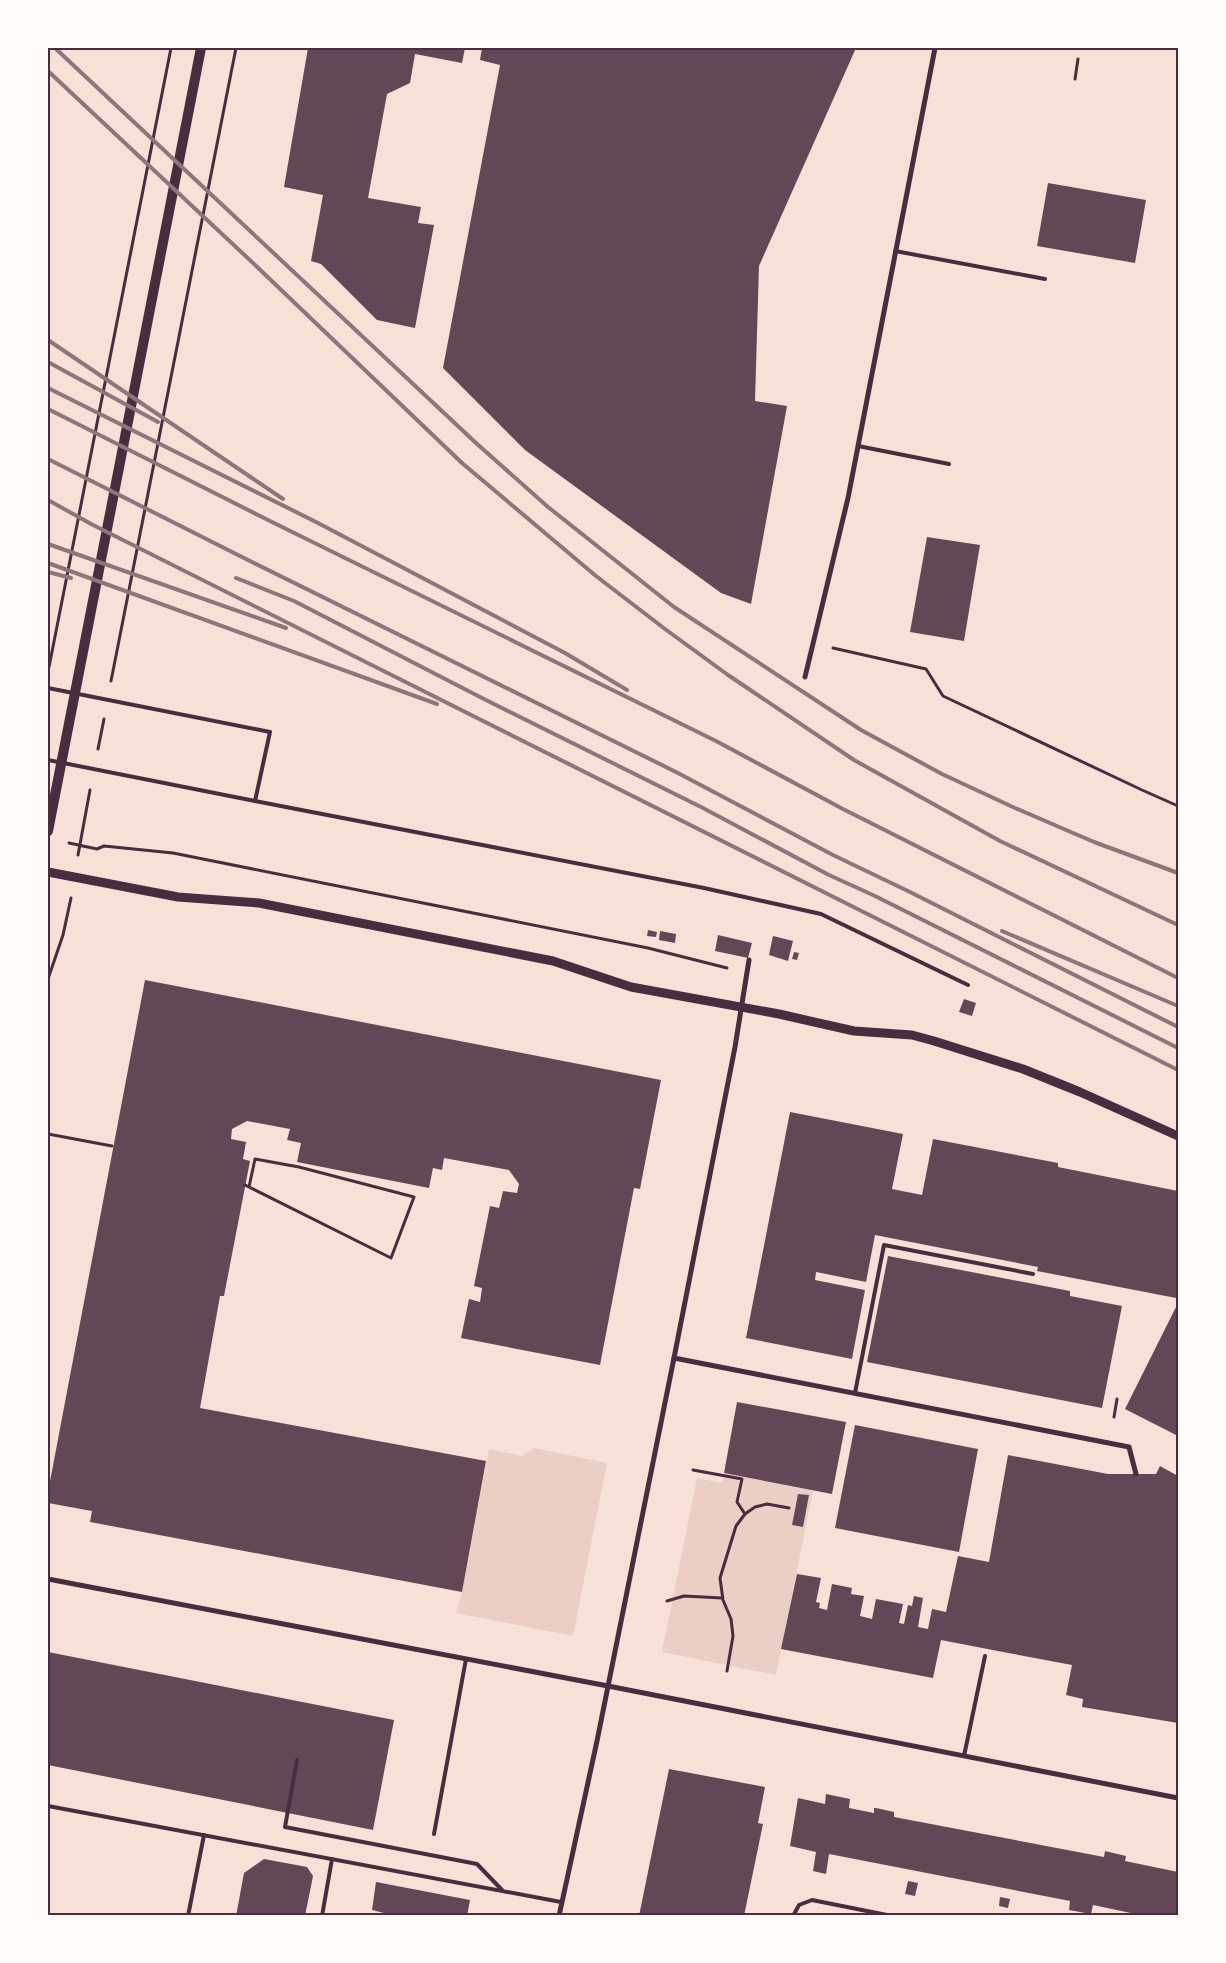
<svg xmlns="http://www.w3.org/2000/svg" width="1226" height="1963" font-family="'Roboto Condensed',sans-serif">
<style>
.green{fill:#ebcfc5}
.building{fill:#644757}
.lines{fill:none;stroke-linecap:round;stroke-linejoin:round}
.path{stroke:#4a2c40;stroke-width:3}
.service{stroke:#4a2c40;stroke-width:4}
.minor{stroke:#4a2c40;stroke-width:5}
.tertiary{stroke:#4a2c40;stroke-width:9}
.secondary{stroke:#4a2c40;stroke-width:10}
.rail{stroke:#8f747c;stroke-width:4}
.neatline{fill:none;stroke:#4a2c40;stroke-width:2}
</style>
<rect width="100%" height="100%" fill="#f7e1d7"/>
<g class="green">
<path d="M 534,1448 L 607,1463 L 573,1636 L 456,1613 L 462,1592 L 489,1449 L 522,1456 Z"/>
<path d="M 724,1473 L 813,1491 L 776,1675 L 662,1652 L 697,1478 L 722,1483 Z"/>
</g>
<g class="building">
<path d="M 308,48 L 465,48 L 462,63 L 415,54 L 410,83 L 387,94 L 368,198 L 421,207 L 418,223 L 434,225 L 415,328 L 377,320 L 321,264 L 311,261 L 323,195 L 284,187 Z"/>
<path d="M 482,48 L 856,48 L 759,266 L 755,401 L 787,406 L 751,604 L 721,593 L 525,450 L 443,368 L 500,65 L 480,60 Z"/>
<path d="M 1048,183 L 1146,200 L 1135,263 L 1037,246 Z"/>
<path d="M 927,537 L 980,545 L 964,641 L 910,632 Z"/>
<path d="M 648,930 L 657,932 L 656,937 L 647,936 Z"/>
<path d="M 660,931 L 676,934 L 675,943 L 659,940 Z"/>
<path d="M 718,935 L 752,943 L 748,958 L 715,951 Z"/>
<path d="M 773,936 L 793,941 L 788,961 L 769,955 Z"/>
<path d="M 794,952 L 799,953 L 797,960 L 792,959 Z"/>
<path d="M 145,980 L 661,1080 L 640,1189 L 634,1188 L 600,1365 L 461,1338 L 469,1299 L 480,1302 L 482,1288 L 474,1286 L 490,1206 L 499,1208 L 503,1191 L 517,1193 L 519,1184 L 509,1170 L 444,1158 L 442,1170 L 433,1168 L 429,1188 L 297,1162 L 301,1143 L 287,1140 L 290,1129 L 247,1121 L 232,1129 L 231,1139 L 246,1142 L 243,1159 L 250,1161 L 224,1296 L 220,1296 L 200,1408 L 486,1461 L 462,1592 L 90,1522 L 92,1511 L 48,1503 L 48,1492 Z"/>
<path d="M 964,999 L 976,1003 L 972,1016 L 959,1012 Z"/>
<path d="M 790,1112 L 903,1134 L 892,1189 L 922,1195 L 933,1139 L 1058,1163 L 1058,1167 L 1178,1191 L 1178,1284 L 1176,1298 L 1037,1271 L 1038,1267 L 875,1235 L 866,1282 L 816,1272 L 815,1280 L 865,1290 L 852,1359 L 746,1338 Z"/>
<path d="M 888,1256 L 1070,1291 L 1070,1296 L 1122,1306 L 1102,1408 L 867,1362 Z"/>
<path d="M 1178,1303 L 1178,1436 L 1125,1409 Z"/>
<path d="M 737,1402 L 846,1422 L 832,1494 L 724,1473 Z"/>
<path d="M 855,1425 L 978,1449 L 959,1552 L 835,1528 Z"/>
<path d="M 1008,1455 L 1108,1474 L 1156,1474 L 1160,1466 L 1178,1476 L 1178,1723 L 1082,1707 L 1083,1699 L 1066,1695 L 1072,1665 L 1003,1652 L 941,1640 L 933,1678 L 781,1649 L 797,1574 L 821,1578 L 816,1602 L 820,1603 L 819,1608 L 827,1610 L 832,1584 L 852,1588 L 851,1594 L 864,1596 L 860,1616 L 872,1619 L 876,1599 L 903,1604 L 899,1623 L 904,1624 L 908,1605 L 912,1606 L 914,1596 L 923,1598 L 918,1627 L 928,1629 L 932,1609 L 946,1612 L 958,1556 L 989,1562 Z"/>
<path d="M 798,1494 L 809,1495 L 803,1527 L 792,1525 Z"/>
<path d="M 48,1652 L 394,1720 L 373,1830 L 48,1765 Z"/>
<path d="M 669,1769 L 765,1787 L 758,1823 L 763,1824 L 744,1916 L 639,1916 Z"/>
<path d="M 826,1794 L 850,1799 L 849,1808 L 874,1813 L 874,1808 L 876,1808 L 894,1812 L 894,1817 L 1104,1857 L 1105,1851 L 1126,1856 L 1125,1861 L 1178,1872 L 1178,1916 L 1145,1916 L 1093,1905 L 1091,1914 L 1069,1910 L 1070,1901 L 829,1854 L 826,1874 L 813,1871 L 816,1852 L 790,1846 L 798,1798 L 825,1804 Z"/>
<path d="M 264,1859 L 307,1867 L 313,1876 L 305,1916 L 236,1916 L 244,1873 Z"/>
<path d="M 908,1881 L 918,1883 L 915,1896 L 905,1894 Z"/>
<path d="M 376,1882 L 470,1900 L 467,1916 L 396,1916 L 372,1910 Z"/>
<path d="M 1000,1897 L 1010,1899 L 1008,1908 L 999,1906 Z"/>
</g>
<g class="lines">
<g class="path">
<path d="M 1075,79 L 1078,59"/>
<path d="M 833,648 L 926,669 L 943,696 L 1142,790 L 1178,806"/>
<path d="M 49,667 L 171,48"/>
<path d="M 111,681 L 236,48"/>
<path d="M 98,749 L 104,719"/>
<path d="M 69,843 L 97,849 L 104,846 L 173,853 L 648,948 L 727,968"/>
<path d="M 78,855 L 90,790"/>
<path d="M 48,979 L 63,935 L 71,898"/>
<path d="M 48,1134 L 112,1146"/>
<path d="M 245,1185 L 391,1258 L 414,1197 L 299,1167 L 255,1159 L 249,1187"/>
<path d="M 1114,1417 L 1117,1399"/>
<path d="M 693,1470 L 742,1479 L 737,1502 L 745,1514"/>
<path d="M 667,1601 L 684,1596 L 722,1598"/>
<path d="M 727,1671 L 733,1636 L 731,1619 L 723,1600 L 720,1578 L 736,1526 L 745,1514 L 755,1507 L 767,1504 L 789,1508"/>
</g>
<g class="service">
<path d="M 895,251 L 1045,279"/>
<path d="M 858,446 L 949,464"/>
<path d="M 48,688 L 270,732 L 255,801 L 48,760"/>
<path d="M 255,801 L 704,888 L 821,914 L 968,985"/>
<path d="M 855,1393 L 884,1245 L 1033,1274"/>
<path d="M 964,1756 L 985,1656"/>
<path d="M 297,1760 L 285,1827 L 477,1864 L 502,1890"/>
<path d="M 48,1806 L 561,1902"/>
<path d="M 434,1834 L 466,1659"/>
<path d="M 188,1916 L 204,1835"/>
<path d="M 322,1916 L 332,1859"/>
<path d="M 793,1916 L 799,1905 L 812,1900 L 892,1916"/>
</g>
<g class="minor">
<path d="M 805,677 L 848,498 L 935,48"/>
<path d="M 674,1358 L 1129,1447 L 1136,1474"/>
<path d="M 48,1579 L 608,1686 L 1178,1798"/>
<path d="M 559,1916 L 597,1741 L 674,1358 L 735,1047 L 749,960"/>
</g>
<path class="tertiary" d="M 48,872 L 178,897 L 259,903 L 553,961 L 631,987 L 779,1014 L 854,1031 L 912,1035 L 934,1041 L 1023,1069 L 1080,1092 L 1178,1136"/>
<path class="secondary" d="M 48,831 L 201,48"/>
<g class="rail">
<path d="M 55,48 L 476,443 L 548,507 L 674,607 L 861,730 L 942,774 L 1015,808 L 1094,842 L 1178,873"/>
<path d="M 48,71 L 253,263 L 462,463 L 596,576 L 665,629 L 728,675 L 854,760 L 1000,841 L 1178,925"/>
<path d="M 48,340 L 283,499"/>
<path d="M 48,362 L 158,422"/>
<path d="M 48,388 L 318,523 L 565,653 L 627,690"/>
<path d="M 48,409 L 270,521 L 716,741 L 843,809 L 1178,978"/>
<path d="M 48,459 L 236,554 L 676,772 L 833,855 L 910,892 L 1178,1027"/>
<path d="M 48,500 L 93,525 L 1178,1070"/>
<path d="M 48,544 L 286,628"/>
<path d="M 48,563 L 437,704"/>
<path d="M 48,572 L 71,578"/>
<path d="M 236,578 L 294,601 L 482,698 L 703,808 L 829,875 L 875,896 L 1178,1048"/>
<path d="M 1002,931 L 1178,1006"/>
</g>
</g>
<rect width="1226" height="1963" fill="none" stroke="#fffaf5" stroke-width="98"/>
<rect x="49" y="49" width="1128" height="1865" class="neatline"/>
</svg>
